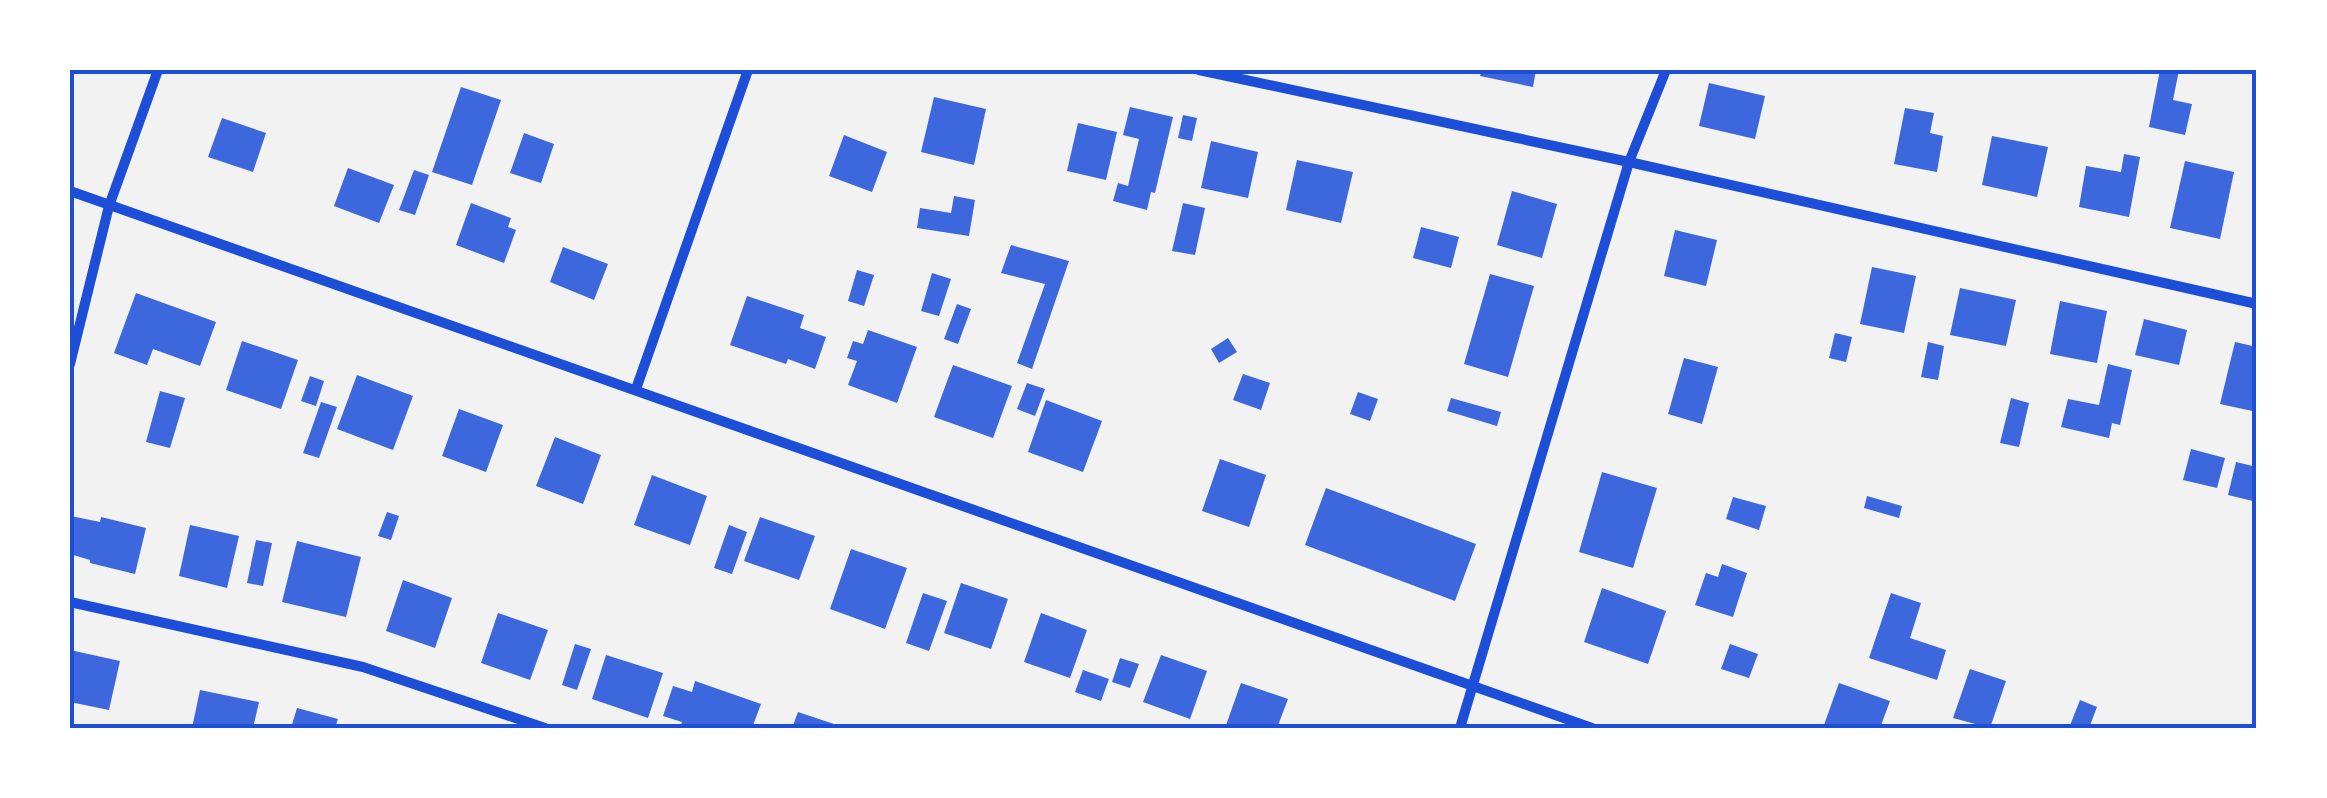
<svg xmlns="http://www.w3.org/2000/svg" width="2327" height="798" font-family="Figtree,sans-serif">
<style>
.building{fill:#3d67dc}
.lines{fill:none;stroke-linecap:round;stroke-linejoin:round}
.minor{stroke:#1d4ed8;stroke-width:10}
.neatline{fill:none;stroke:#1d4ed8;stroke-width:4}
</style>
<rect width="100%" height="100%" fill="#f2f2f2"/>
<g class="building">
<path d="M 1482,70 L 1536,70 L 1533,87 L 1480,76 Z"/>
<path d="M 2160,70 L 2179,70 L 2173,100 L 2192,104 L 2185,135 L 2149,127 Z"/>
<path d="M 1709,83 L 1765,96 L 1755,139 L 1699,126 Z"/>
<path d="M 461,87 L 501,100 L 472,185 L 432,172 Z"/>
<path d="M 934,97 L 986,109 L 974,165 L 921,152 Z"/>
<path d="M 1130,107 L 1173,117 L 1155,193 L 1151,192 L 1147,210 L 1113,201 L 1118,183 L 1128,186 L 1139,139 L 1123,135 Z"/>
<path d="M 1905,108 L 1934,113 L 1930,133 L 1943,136 L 1937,172 L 1894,164 Z"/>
<path d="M 1183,115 L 1197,118 L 1192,141 L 1178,138 Z"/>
<path d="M 222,118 L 266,133 L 253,172 L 208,157 Z"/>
<path d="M 1078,123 L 1117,132 L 1106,180 L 1067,171 Z"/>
<path d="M 524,133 L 554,144 L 541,183 L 510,173 Z"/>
<path d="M 844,135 L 887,152 L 872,192 L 829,176 Z"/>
<path d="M 1992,136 L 2048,147 L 2037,197 L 1982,185 Z"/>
<path d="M 1211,141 L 1258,152 L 1248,198 L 1201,188 Z"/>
<path d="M 2124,154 L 2140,157 L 2129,217 L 2079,207 L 2086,166 L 2121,172 Z"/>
<path d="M 1297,160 L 1353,172 L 1341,223 L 1286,210 Z"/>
<path d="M 2185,161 L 2234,172 L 2220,239 L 2170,228 Z"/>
<path d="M 348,168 L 394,185 L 379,223 L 334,206 Z"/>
<path d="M 414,170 L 429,175 L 415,215 L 399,210 Z"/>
<path d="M 1512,191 L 1557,204 L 1542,258 L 1497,245 Z"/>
<path d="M 954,196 L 975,200 L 969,236 L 917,228 L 920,208 L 951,213 Z"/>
<path d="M 471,203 L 511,218 L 508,227 L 516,230 L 504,263 L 456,245 Z"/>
<path d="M 1183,203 L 1205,208 L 1195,255 L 1172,251 Z"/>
<path d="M 1421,227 L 1459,237 L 1451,268 L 1413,258 Z"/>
<path d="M 1675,230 L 1717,240 L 1706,286 L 1664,276 Z"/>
<path d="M 1011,245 L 1069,261 L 1032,369 L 1017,363 L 1045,284 L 1001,273 Z"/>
<path d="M 563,247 L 608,264 L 594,300 L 550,282 Z"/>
<path d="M 1872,267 L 1916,276 L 1904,333 L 1860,324 Z"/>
<path d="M 857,270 L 874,275 L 864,306 L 848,301 Z"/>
<path d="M 932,273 L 951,279 L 939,316 L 921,311 Z"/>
<path d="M 1490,274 L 1534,286 L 1508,377 L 1464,364 Z"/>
<path d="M 1960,288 L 2016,300 L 2006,346 L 1950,335 Z"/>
<path d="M 136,293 L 216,322 L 200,366 L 153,349 L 147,365 L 114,353 Z"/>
<path d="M 747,296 L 804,315 L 800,328 L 826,337 L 815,369 L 788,359 L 786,364 L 730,345 Z"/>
<path d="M 2060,301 L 2107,311 L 2097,363 L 2050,354 Z"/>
<path d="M 957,304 L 971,309 L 958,344 L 944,339 Z"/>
<path d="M 2144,319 L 2187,330 L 2179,365 L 2135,355 Z"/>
<path d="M 868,330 L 917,347 L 897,403 L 848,385 L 857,361 L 847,358 L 853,341 L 863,344 Z"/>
<path d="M 1835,333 L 1852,337 L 1846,362 L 1829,358 Z"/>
<path d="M 1228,338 L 1237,352 L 1219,363 L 1211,349 Z"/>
<path d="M 242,341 L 298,360 L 281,409 L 226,390 Z"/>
<path d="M 1928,342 L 1944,346 L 1938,380 L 1921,377 Z"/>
<path d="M 2235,342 L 2257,347 L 2257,412 L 2220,404 Z"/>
<path d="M 1684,358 L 1718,367 L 1702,424 L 1668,414 Z"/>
<path d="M 2108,364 L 2132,370 L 2120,425 L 2112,423 L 2109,438 L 2061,427 L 2068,399 L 2099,405 Z"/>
<path d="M 953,365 L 1012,386 L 993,438 L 934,417 Z"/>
<path d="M 1243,374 L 1270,383 L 1261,410 L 1233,400 Z"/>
<path d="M 357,375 L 413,396 L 393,450 L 337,429 Z"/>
<path d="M 310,376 L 324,381 L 316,406 L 301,401 Z"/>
<path d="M 1027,383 L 1045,389 L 1035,416 L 1017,409 Z"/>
<path d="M 160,391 L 185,398 L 170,448 L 146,442 Z"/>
<path d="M 1358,392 L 1378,399 L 1370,421 L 1350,414 Z"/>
<path d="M 1451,398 L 1501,412 L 1497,426 L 1447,411 Z"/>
<path d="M 2011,398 L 2029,403 L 2019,447 L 2000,443 Z"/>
<path d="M 1046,400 L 1102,421 L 1083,472 L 1028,452 Z"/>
<path d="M 321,402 L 337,407 L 319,458 L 303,453 Z"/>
<path d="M 459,409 L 503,425 L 486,472 L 442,456 Z"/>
<path d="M 555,437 L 601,455 L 583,504 L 536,486 Z"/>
<path d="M 2191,449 L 2225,458 L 2217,488 L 2183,480 Z"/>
<path d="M 1220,459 L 1266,475 L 1249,527 L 1202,511 Z"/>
<path d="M 2236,462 L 2257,467 L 2257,502 L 2228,495 Z"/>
<path d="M 1602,472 L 1657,488 L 1633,568 L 1579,552 Z"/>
<path d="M 652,475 L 707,496 L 690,545 L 634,525 Z"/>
<path d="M 1326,488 L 1476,544 L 1455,601 L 1305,545 Z"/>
<path d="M 1867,496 L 1902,506 L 1899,518 L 1864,508 Z"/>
<path d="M 1733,497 L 1766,506 L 1759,530 L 1726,519 Z"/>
<path d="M 387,512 L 399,516 L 391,540 L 378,536 Z"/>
<path d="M 71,516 L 100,522 L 101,517 L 146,528 L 135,574 L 90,563 L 90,560 L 70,554 Z"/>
<path d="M 760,517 L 815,536 L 799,580 L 744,561 Z"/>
<path d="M 190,525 L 239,536 L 227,588 L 179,576 Z"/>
<path d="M 729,525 L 747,532 L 732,574 L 714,568 Z"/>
<path d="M 256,540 L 272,543 L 263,586 L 247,583 Z"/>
<path d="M 297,541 L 361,557 L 346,617 L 282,602 Z"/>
<path d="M 851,549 L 907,568 L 885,629 L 830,609 Z"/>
<path d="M 1722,564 L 1747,573 L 1733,617 L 1695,605 L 1706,573 L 1718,577 Z"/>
<path d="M 403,580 L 452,598 L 435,648 L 386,631 Z"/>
<path d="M 961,583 L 1008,599 L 991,649 L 944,633 Z"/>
<path d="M 1602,588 L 1666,611 L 1648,664 L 1584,642 Z"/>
<path d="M 923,593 L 947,601 L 929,651 L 906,643 Z"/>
<path d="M 1891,593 L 1921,603 L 1910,638 L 1946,650 L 1937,680 L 1869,658 Z"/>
<path d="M 498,613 L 548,630 L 530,680 L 481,663 Z"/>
<path d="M 1041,613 L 1087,630 L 1070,678 L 1024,662 Z"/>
<path d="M 575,644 L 591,649 L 577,690 L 562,685 Z"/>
<path d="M 1730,644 L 1758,654 L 1749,678 L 1721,669 Z"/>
<path d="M 70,650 L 120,661 L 109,710 L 70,702 Z"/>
<path d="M 606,655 L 663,673 L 648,718 L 592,699 Z"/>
<path d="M 1161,655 L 1207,671 L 1190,719 L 1143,702 Z"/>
<path d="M 1120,658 L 1139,664 L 1130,688 L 1112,682 Z"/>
<path d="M 1970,669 L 2006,681 L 1990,728 L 1953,718 Z"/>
<path d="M 1083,670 L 1109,679 L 1101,701 L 1075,692 Z"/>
<path d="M 695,681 L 761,704 L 752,728 L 680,728 L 682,722 L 663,716 L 673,686 L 692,692 Z"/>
<path d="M 1241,683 L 1288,699 L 1277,728 L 1225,728 Z"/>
<path d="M 1839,683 L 1890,701 L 1880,728 L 1834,728 L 1824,725 Z"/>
<path d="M 200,690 L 259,702 L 253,728 L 192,728 Z"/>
<path d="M 2080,700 L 2097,707 L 2089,728 L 2069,728 Z"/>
<path d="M 297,708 L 338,719 L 335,728 L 291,728 Z"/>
<path d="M 798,712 L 843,727 L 842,728 L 792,728 Z"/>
</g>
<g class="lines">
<g class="minor">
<path d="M 1199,70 L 1629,162 L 2257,304"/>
<path d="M 70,191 L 1592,728"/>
<path d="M 70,364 L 109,206 L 158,70"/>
<path d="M 636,389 L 748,70"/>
<path d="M 70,602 L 363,667 L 545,728"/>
<path d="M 1460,728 L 1629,162 L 1666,70"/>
</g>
</g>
<rect width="2327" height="798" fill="none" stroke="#ffffff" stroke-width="145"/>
<rect x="72" y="72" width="2182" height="654" class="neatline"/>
</svg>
